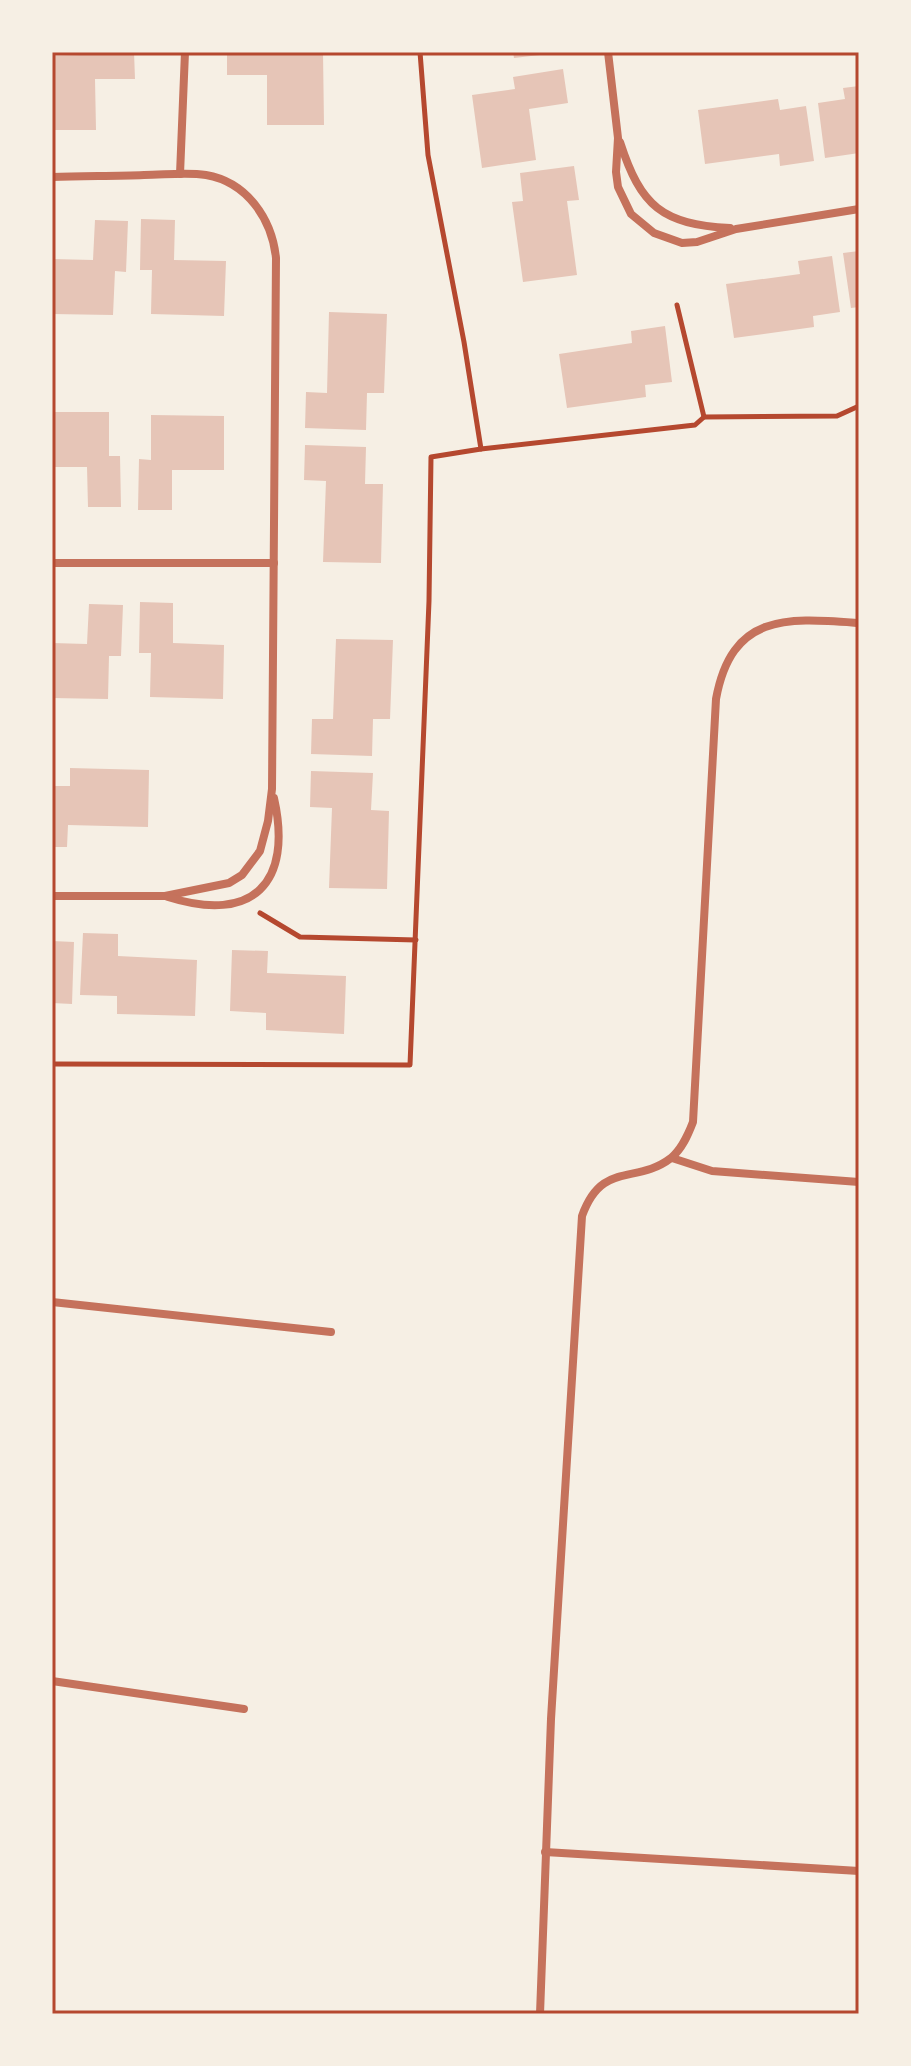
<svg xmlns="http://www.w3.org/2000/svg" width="911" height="2066" font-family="'Open Sans',sans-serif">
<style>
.building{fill:#e6c5b7}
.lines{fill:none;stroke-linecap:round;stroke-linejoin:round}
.path{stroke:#b5482f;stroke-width:5}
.minor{stroke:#c5725c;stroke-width:8}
.neatline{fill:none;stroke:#b5482f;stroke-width:3}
</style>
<rect width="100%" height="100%" fill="#f6efe4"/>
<g class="building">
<path d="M 80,52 L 134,52 L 135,79 L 95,79 L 96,130 L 52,130 L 52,56 L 80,55 Z"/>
<path d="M 227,52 L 323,52 L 324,125 L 267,125 L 267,75 L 227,75 Z"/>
<path d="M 513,52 L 547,52 L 548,54 L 514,58 Z"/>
<path d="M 563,69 L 568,103 L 529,109 L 536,160 L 482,168 L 472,95 L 515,89 L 513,77 Z"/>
<path d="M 859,86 L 859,153 L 825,158 L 818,103 L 845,99 L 843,88 Z"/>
<path d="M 778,99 L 780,110 L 806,106 L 814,161 L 780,166 L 779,154 L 705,164 L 698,110 Z"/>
<path d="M 574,166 L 579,200 L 567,201 L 577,275 L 523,282 L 512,202 L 523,201 L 520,173 Z"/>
<path d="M 141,219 L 175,220 L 174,260 L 226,261 L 224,316 L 151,314 L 152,270 L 140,270 Z"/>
<path d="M 95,220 L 128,221 L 126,272 L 115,271 L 113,315 L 52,314 L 52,259 L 93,260 Z"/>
<path d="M 859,251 L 859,307 L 851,308 L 843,253 Z"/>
<path d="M 832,256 L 840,312 L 813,316 L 814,327 L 734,338 L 726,284 L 800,274 L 798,261 Z"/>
<path d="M 329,312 L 387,314 L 384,393 L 367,393 L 366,430 L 305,428 L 306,392 L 327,393 Z"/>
<path d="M 665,326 L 672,382 L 645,385 L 646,397 L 567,408 L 559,354 L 632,343 L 631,331 Z"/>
<path d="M 52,412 L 109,412 L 109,456 L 120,456 L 121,507 L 88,507 L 87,467 L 52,467 Z"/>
<path d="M 151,415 L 224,416 L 224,470 L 172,470 L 172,510 L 138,510 L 139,459 L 151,460 Z"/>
<path d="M 305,445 L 366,447 L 365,484 L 383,484 L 381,563 L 323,562 L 326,481 L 304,480 Z"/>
<path d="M 140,602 L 173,603 L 173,643 L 224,645 L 223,699 L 150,697 L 151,653 L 139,653 Z"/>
<path d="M 89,604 L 123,605 L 121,656 L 109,656 L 108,699 L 52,698 L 52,643 L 87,644 Z"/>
<path d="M 336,639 L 393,640 L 390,719 L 373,719 L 372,756 L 311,754 L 312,719 L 333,719 Z"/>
<path d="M 70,768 L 149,770 L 148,827 L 68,825 L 67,847 L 52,847 L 52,786 L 70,786 Z"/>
<path d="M 311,771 L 373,773 L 371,810 L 389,811 L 387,889 L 329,888 L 332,808 L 310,807 Z"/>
<path d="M 83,933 L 118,934 L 118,956 L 197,960 L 195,1016 L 117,1014 L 117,996 L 80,995 Z"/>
<path d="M 52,941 L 74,942 L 72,1004 L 52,1003 Z"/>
<path d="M 232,950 L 268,951 L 267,973 L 346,976 L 344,1034 L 266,1030 L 266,1013 L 230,1011 Z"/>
</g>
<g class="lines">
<g class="path">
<path d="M 677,305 L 704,417"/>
<path d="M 481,449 L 695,425 L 704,417 L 837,416 L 859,406"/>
<path d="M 260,913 L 300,937 L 416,940"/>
<path d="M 52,1064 L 410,1065 L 429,601 L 431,457 L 481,449 L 464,342 L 428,155 L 420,52"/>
</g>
<g class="minor">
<path d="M 608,52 L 618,138 L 616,172 L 618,187 L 631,214 L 654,233 L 682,243 L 697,242 L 736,229 L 859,209"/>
<path d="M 620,142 C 641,207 662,224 730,228"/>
<path d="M 180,174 L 185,52"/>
<path d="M 52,177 C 83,176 114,176 144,175 C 164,175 186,172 206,175 C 247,182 272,219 276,258 L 272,789 L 268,821 L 260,851 L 242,875 L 229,883 L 165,896 L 52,896"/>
<path d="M 52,563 L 274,563"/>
<path d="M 168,897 C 253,924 293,883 274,798"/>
<path d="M 672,1158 L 712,1171 L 859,1182"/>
<path d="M 52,1302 L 331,1332"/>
<path d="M 52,1681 L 244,1709"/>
<path d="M 545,1852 L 859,1871"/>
<path d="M 540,2014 L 551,1719 L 582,1216 C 602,1160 636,1185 671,1158 C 682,1149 688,1135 693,1122 L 716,699 C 732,612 788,618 859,623"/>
</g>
</g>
<rect width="911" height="2066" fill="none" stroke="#f6efe4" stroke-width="108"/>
<rect x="54" y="54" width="803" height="1958" class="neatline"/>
</svg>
